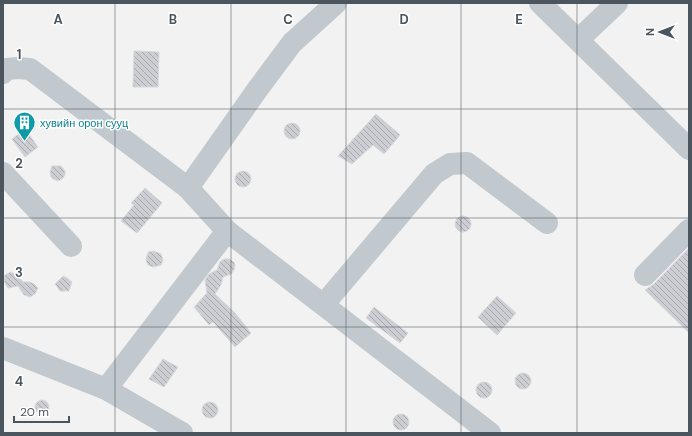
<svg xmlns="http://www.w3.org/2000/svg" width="692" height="436" font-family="'DM Sans',sans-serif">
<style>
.building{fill:url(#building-back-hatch);stroke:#d6d8dc}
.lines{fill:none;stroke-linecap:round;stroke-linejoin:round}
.minor{stroke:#c1c9ce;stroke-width:22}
.grid{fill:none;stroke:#4b555d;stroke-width:1;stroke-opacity:0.55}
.labels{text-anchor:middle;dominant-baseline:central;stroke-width:3;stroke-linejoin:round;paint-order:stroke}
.culture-label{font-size:11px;fill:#0d838f;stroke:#fff;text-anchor:start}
.grid-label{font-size:13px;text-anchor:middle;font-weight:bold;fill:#4b555d;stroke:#fff;stroke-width:3;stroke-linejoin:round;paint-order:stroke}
</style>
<defs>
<pattern id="building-back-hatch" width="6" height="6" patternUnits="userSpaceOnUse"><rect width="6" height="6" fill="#ccced3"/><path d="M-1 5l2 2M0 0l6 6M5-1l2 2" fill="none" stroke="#a8aaae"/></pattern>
</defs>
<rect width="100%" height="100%" fill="#f3f2f2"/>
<g class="building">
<path d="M 134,51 L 159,52 L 158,87 L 133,87 Z"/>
<path d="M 376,114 L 400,135 L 384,154 L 373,145 L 352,164 L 338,156 Z"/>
<circle cx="292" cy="131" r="8"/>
<path d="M 25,129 L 38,147 L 25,157 L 12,139 Z"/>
<path d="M 52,166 L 61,166 L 65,171 L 65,175 L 62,179 L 58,181 L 53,179 L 51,177 L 50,172 Z"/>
<circle cx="243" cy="179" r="8"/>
<path d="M 145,188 L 162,203 L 137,233 L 121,221 L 134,205 L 131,203 Z"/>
<circle cx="463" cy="224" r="8"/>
<path d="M 689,248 L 689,333 L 645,290 L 654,284 Z"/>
<path d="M 154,251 L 161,254 L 163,260 L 161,265 L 153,267 L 148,265 L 146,260 L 148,252 Z"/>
<path d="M 224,259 L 229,259 L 234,262 L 235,265 L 234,270 L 231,274 L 223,277 L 221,285 L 215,294 L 235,313 L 251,333 L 235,347 L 213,322 L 209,325 L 194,307 L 207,293 L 205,280 L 209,274 L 217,270 L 220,262 Z"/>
<path d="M 11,272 L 17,275 L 23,282 L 30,282 L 34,284 L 38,288 L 35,294 L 30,297 L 24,295 L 18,286 L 8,288 L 5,283 L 4,279 L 5,275 Z"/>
<path d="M 63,276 L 67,278 L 72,282 L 69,291 L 60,291 L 55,284 Z"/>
<path d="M 497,296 L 516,313 L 497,335 L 478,317 Z"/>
<path d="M 374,307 L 408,333 L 400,343 L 366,318 Z"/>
<path d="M 163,359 L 178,367 L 164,387 L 149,379 Z"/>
<circle cx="523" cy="381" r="8"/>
<circle cx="484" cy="390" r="8"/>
<circle cx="42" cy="407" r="7"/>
<circle cx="210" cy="410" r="8"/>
<circle cx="401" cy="422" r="8"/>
</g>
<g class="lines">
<g class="minor">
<path d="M 540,3 L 689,149"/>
<path d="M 578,40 L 617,3"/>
<path d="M 3,73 L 6,69 L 18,68 L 30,69 L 188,188 L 227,231 L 490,433"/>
<path d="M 3,173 L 71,246"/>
<path d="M 188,188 L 257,90 L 292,43 L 336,3"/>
<path d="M 645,275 L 689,230"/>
<path d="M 324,304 L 434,174 L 450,164 L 467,163 L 547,223"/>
<path d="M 3,348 L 106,389 L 182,433"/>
<path d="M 106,389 L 227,231"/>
</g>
</g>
<path class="grid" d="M 115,3 L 115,433M 231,3 L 231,433M 346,3 L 346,433M 461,3 L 461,433M 577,3 L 577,433M 3,109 L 689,109M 3,218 L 689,218M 3,327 L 689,327"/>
<defs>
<symbol id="building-pin" viewBox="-11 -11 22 30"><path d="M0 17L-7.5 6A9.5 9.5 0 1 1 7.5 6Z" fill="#0f9aa8" stroke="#fff"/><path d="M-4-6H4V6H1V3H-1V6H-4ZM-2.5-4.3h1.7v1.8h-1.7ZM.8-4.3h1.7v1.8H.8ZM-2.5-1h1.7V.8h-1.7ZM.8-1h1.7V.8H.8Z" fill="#fff"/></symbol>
</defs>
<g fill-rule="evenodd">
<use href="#building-pin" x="12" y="110" width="25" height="34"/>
</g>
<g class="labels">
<g class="culture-label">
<text x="40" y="123">хувийн орон сууц</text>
</g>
</g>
<g class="grid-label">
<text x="58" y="24">A</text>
<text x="173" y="24">B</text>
<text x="288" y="24">C</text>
<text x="404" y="24">D</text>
<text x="519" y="24">E</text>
<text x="19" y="59">1</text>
<text x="19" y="168">2</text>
<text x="19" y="277">3</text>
<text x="19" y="386">4</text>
</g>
<rect width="692" height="436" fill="none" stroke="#4b555d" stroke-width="8"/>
<g transform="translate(660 32) rotate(270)" stroke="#ffffff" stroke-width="3" paint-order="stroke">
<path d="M0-3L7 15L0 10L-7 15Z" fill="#4b555d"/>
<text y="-6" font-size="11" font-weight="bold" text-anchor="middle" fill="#4b555d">N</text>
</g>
<path d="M14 416v6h55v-6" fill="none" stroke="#4b555d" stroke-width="2"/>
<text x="20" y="416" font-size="12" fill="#4b555d" stroke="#ffffff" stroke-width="3" paint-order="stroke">20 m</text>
</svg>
